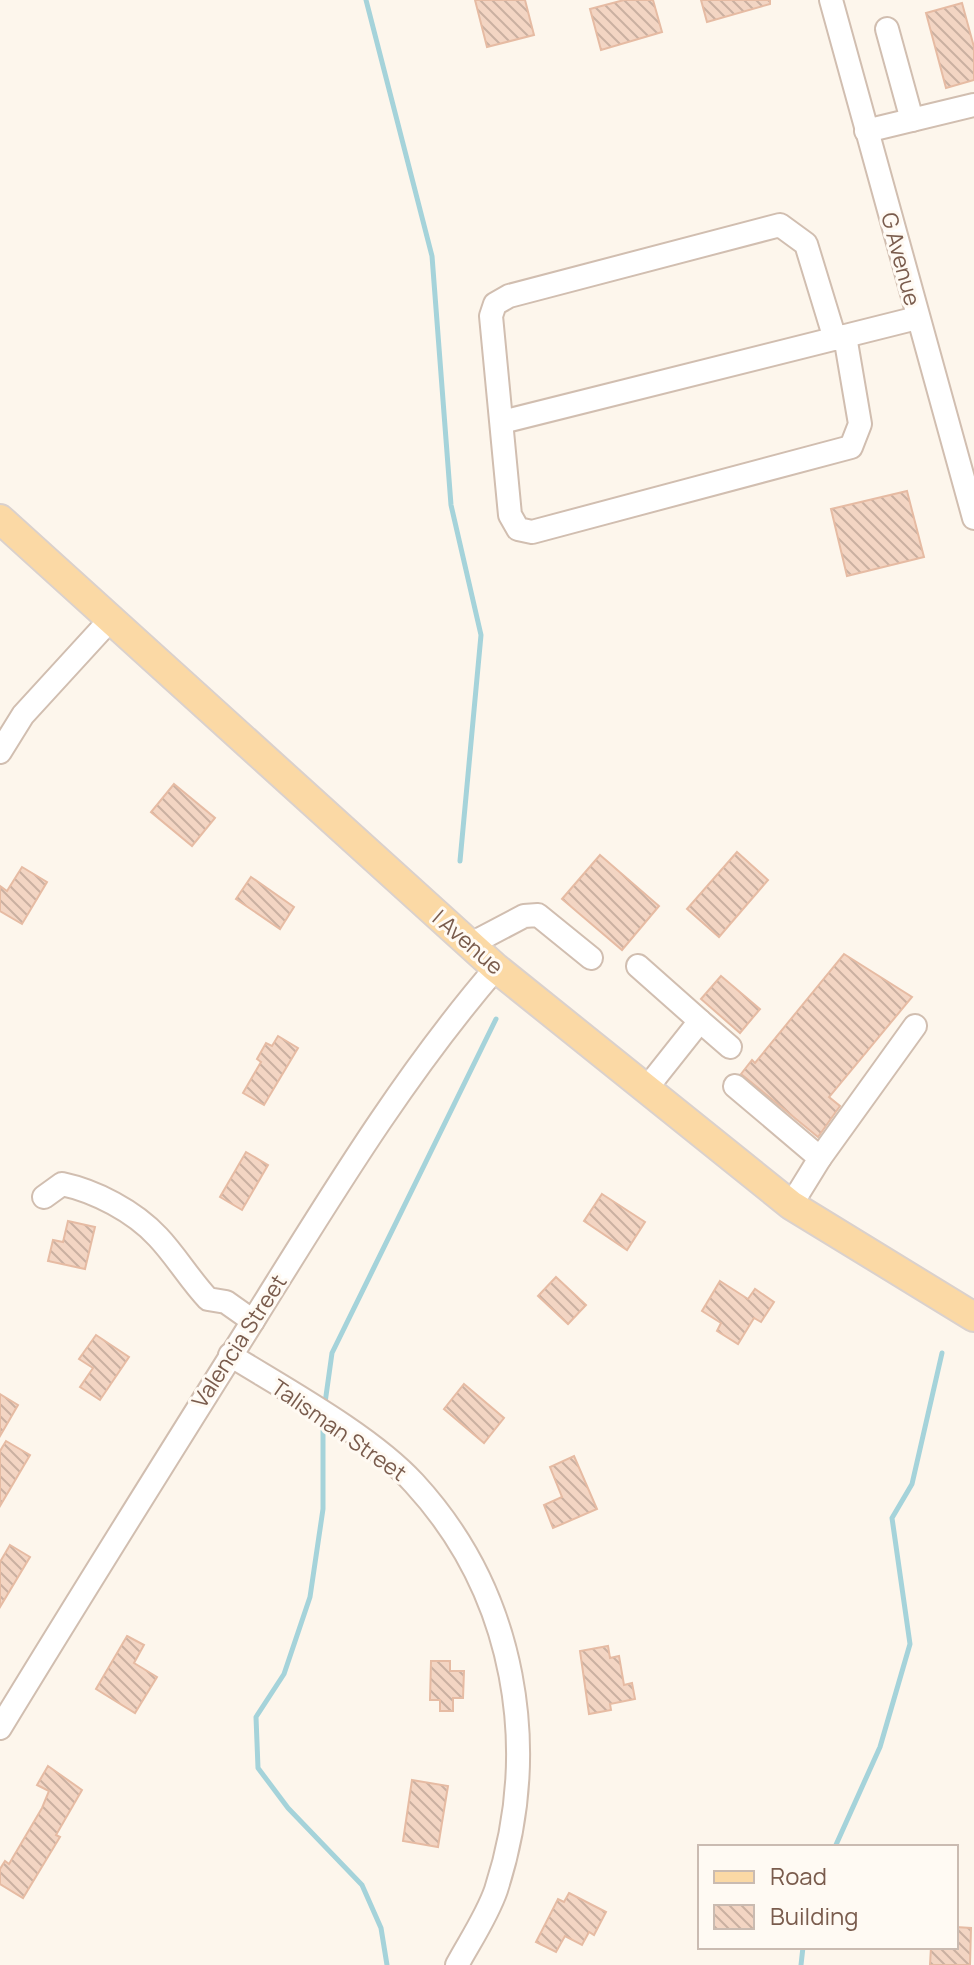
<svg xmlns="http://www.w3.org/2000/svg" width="974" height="1965" font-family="Manrope,sans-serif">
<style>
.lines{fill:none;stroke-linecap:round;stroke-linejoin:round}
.stream{stroke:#a5d3da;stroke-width:5}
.building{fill:url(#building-back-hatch);stroke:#e6bba3;stroke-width:2}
.minor-casing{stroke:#d1beb0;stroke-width:26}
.major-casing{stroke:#dad1cd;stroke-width:32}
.minor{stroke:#fff;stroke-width:22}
.major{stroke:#fbd9a5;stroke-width:28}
.labels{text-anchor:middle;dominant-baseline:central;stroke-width:6;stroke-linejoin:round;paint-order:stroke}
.street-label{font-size:22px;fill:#7a5c4d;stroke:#fffaf3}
</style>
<defs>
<pattern id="building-back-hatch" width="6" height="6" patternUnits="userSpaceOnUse" patternTransform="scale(2)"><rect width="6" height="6" fill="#f3d5c3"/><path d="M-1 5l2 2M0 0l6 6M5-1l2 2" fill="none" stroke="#cab0a1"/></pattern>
</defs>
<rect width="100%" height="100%" fill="#fdf6ec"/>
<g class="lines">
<g class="stream">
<path d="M 366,0 L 432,256 L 451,505 L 481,635 L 460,861"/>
<path d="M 325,1403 L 332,1353 L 496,1019"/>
<path d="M 323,1421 L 323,1509 L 310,1597 L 284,1674 L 256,1717 L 258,1768 L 288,1808 L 362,1885 L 381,1928 L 387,1965"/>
<path d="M 835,1847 L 880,1747 L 910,1644 L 892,1518 L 912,1484 L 942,1353"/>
<path d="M 801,1965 L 803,1947"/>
</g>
</g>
<g class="building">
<path d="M 475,0 L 525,0 L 534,35 L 487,47 Z"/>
<path d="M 624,0 L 653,0 L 662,32 L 601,50 L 590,9 Z"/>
<path d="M 701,0 L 770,0 L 770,4 L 707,22 Z"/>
<path d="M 962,3 L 974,47 L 974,80 L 946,88 L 926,13 Z"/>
<path d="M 907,491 L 924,557 L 847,576 L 831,509 Z"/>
<path d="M 174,784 L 215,818 L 192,846 L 151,812 Z"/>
<path d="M 737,852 L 768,880 L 719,937 L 687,909 Z"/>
<path d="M 600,855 L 659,906 L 622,950 L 562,899 Z"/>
<path d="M 22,867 L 47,882 L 22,924 L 0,911 L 0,886 L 7,891 Z"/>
<path d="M 251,877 L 294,907 L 280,929 L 236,899 Z"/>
<path d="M 844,954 L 912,997 L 829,1097 L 840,1106 L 818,1137 L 741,1074 L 752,1060 L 755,1063 Z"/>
<path d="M 721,976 L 760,1009 L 740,1033 L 701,999 Z"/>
<path d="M 278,1036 L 298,1048 L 264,1105 L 243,1093 L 261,1062 L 257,1059 L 266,1043 L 272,1046 Z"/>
<path d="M 246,1152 L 268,1165 L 242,1210 L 220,1197 Z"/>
<path d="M 602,1194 L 645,1222 L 627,1250 L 584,1221 Z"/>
<path d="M 68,1221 L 95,1227 L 85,1269 L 48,1261 L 53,1240 L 63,1242 Z"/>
<path d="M 556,1277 L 586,1305 L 568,1324 L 538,1296 Z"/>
<path d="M 720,1281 L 748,1299 L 755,1289 L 774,1302 L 761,1322 L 754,1318 L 738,1344 L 717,1331 L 721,1323 L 702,1311 Z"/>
<path d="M 96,1335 L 129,1357 L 100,1400 L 80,1387 L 93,1368 L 79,1359 Z"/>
<path d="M 464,1384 L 504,1418 L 484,1443 L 444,1409 Z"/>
<path d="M 0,1394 L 18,1405 L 0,1436 Z"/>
<path d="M 6,1441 L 30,1455 L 0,1506 L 0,1451 Z"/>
<path d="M 574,1456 L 597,1509 L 553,1528 L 544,1505 L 562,1497 L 550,1467 Z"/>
<path d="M 10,1545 L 30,1557 L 0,1607 L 0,1562 Z"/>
<path d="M 127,1636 L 144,1645 L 134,1663 L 157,1677 L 135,1713 L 96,1689 Z"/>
<path d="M 608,1646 L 610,1658 L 619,1656 L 624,1685 L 632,1683 L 635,1699 L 610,1704 L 611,1710 L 589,1714 L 580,1651 Z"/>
<path d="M 431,1661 L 450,1661 L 450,1671 L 464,1671 L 463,1698 L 453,1698 L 453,1711 L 440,1711 L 440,1700 L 430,1700 Z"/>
<path d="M 48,1766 L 82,1790 L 56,1835 L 60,1837 L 23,1898 L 0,1884 L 0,1869 L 5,1861 L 9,1864 L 42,1808 L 49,1791 L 37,1785 Z"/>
<path d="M 412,1780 L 448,1786 L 438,1847 L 403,1841 Z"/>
<path d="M 569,1893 L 606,1912 L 594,1935 L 589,1932 L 582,1945 L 565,1936 L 556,1952 L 536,1942 L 558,1899 L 564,1902 Z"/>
<path d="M 956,1927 L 971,1928 L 970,1965 L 930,1965 L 931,1947 L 956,1947 Z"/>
</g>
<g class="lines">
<defs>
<g id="minor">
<path d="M 831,0 L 974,518"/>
<path d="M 887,29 L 912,120"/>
<path d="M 866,131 L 974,105"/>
<path d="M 835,339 L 806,244 L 780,225 L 509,296 L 495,304 L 491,316 L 510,515 L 518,529 L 532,532 L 851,447 L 860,424 L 845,336"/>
<path d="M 502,422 L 917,318"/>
<path d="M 0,752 L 23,715 L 110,620"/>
<path d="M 469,945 L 524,916 L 538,915 L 591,958"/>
<path d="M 638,966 L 700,1021 L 646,1089"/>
<path d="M 700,1021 L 730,1047"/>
<path d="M 735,1086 L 820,1158 L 791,1205"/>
<path d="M 820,1158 L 915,1026"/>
<path d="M 44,1197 L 62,1184 C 95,1191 134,1211 158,1237 C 176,1256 190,1280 208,1299 L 226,1302 L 253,1321"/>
<path d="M 230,1355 C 285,1389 371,1436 414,1483 C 516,1594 542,1748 496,1890 C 487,1916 470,1941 457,1965"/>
<path d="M 0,1728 C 84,1590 170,1453 256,1316 C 331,1196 403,1076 496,968"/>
</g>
<path id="major" d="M 0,519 L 496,968 L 791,1205 L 974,1317"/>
</defs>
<use href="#minor" class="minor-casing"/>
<use href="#major" class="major-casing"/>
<use href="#minor" class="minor"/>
<use href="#major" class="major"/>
</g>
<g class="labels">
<g class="street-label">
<text transform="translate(901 259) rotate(75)">G Avenue</text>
<text transform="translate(468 942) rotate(41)">I Avenue</text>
<text transform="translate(239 1341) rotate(-57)">Valencia Street</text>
<text transform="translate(339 1430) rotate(35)">Talisman Street</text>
</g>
</g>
<rect x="698" y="1845" width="260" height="104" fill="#fffaf3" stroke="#cabbb1" stroke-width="2"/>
<rect x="714" y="1871" width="40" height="12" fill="#fbd9a5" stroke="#cabbb1" stroke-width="2"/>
<text x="770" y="1885" font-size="24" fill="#7a5c4d">Road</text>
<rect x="714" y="1905" width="40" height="24" fill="url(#building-back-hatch)" stroke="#cabbb1" stroke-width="2"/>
<text x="770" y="1925" font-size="24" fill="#7a5c4d">Building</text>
</svg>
